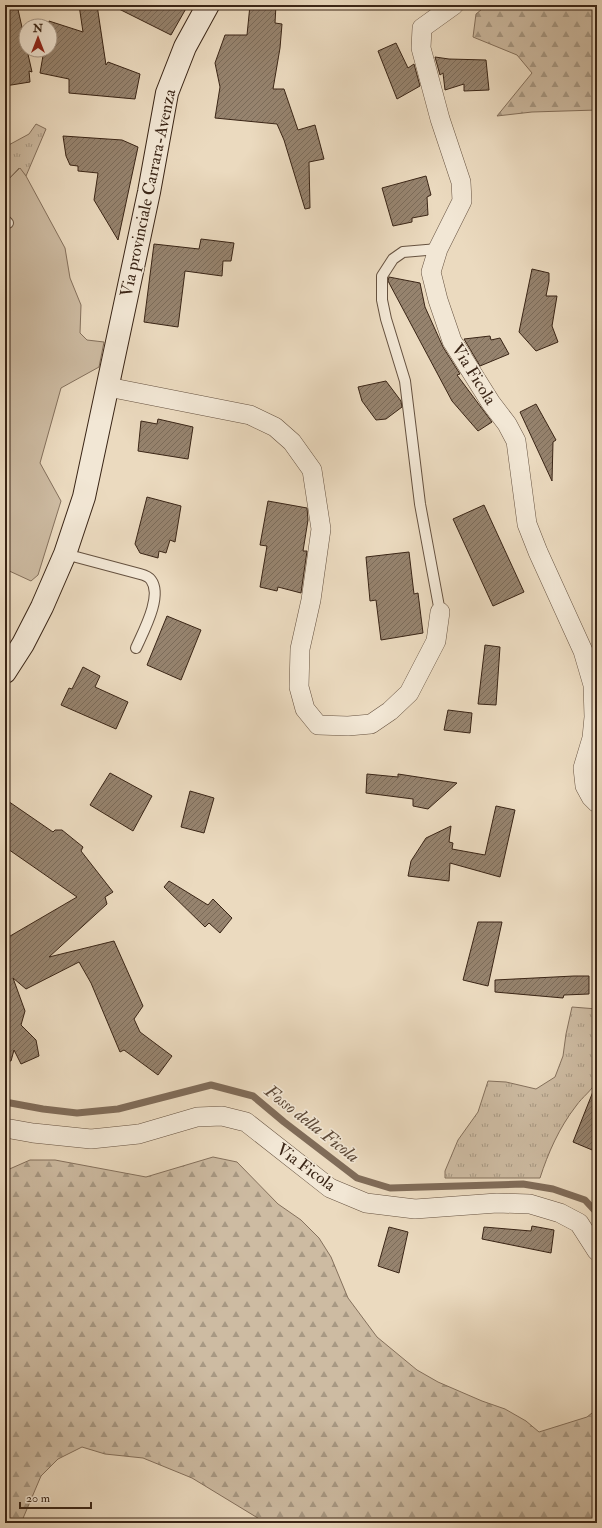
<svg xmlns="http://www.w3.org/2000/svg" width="602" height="1528" font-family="'IM FELL Double Pica',serif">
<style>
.grass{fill:url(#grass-tufts);stroke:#84705c}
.forest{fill:url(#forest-firs);stroke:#84705c}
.green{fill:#cdbba2;stroke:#84705c}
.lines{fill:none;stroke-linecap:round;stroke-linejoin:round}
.stream{stroke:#806c59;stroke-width:7}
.building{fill:url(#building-hatch);stroke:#3a2516}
.lane-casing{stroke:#665240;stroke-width:12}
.street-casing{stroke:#665240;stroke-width:20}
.secondary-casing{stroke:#3a2516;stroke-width:24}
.lane{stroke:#f2e7d5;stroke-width:10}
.street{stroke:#f2e7d5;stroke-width:19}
.secondary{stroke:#f2e7d5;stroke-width:22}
.labels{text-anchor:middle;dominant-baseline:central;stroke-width:3.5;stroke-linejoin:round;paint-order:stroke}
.street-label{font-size:17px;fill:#3a2516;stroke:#f2e7d5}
.water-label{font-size:18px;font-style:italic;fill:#5d4938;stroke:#f2e7d5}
</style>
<defs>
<pattern id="grass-tufts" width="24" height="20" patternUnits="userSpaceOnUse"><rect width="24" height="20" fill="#cdbba2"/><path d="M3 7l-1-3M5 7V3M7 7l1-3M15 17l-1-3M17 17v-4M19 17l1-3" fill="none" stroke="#a79883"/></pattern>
<pattern id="forest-firs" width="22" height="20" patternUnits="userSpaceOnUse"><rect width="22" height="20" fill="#cdbba2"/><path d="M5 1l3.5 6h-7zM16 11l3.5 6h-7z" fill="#a79883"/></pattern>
<pattern id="building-hatch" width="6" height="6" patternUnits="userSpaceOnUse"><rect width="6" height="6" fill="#96836e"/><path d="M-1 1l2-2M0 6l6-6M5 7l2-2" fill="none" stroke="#7b6b59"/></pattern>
</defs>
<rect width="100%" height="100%" fill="#ebdabf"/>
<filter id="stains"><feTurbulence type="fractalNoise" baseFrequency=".005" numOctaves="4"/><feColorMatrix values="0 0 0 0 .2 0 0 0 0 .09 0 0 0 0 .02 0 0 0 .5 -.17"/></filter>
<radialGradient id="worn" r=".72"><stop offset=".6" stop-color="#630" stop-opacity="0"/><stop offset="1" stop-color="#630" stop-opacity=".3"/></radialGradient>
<g class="grass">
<path d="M 36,124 L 46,129 L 26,176 L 19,168 L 5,183 L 5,147 L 29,134 Z"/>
<path d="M 572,1007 L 597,1009 L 597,1080 C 591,1092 583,1096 576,1106 C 559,1128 548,1153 540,1178 L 445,1178 L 445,1171 L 458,1140 L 478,1112 L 488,1081 L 506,1082 L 536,1089 L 555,1077 L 563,1056 L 566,1034 Z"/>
</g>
<g class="forest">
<path d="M 487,5 L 597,5 L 597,110 L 532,112 L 497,116 L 532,73 L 517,55 L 473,37 L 476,14 Z"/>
<path d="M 213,1157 L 237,1162 L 278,1204 L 301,1220 L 319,1238 L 331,1257 L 348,1298 L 377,1337 L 417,1370 L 438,1382 L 482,1401 L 505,1409 L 526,1421 L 539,1432 L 587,1417 L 597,1409 L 597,1523 L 266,1523 L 192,1478 L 143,1458 L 105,1454 L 82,1447 L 58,1459 L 41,1476 L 21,1523 L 5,1523 L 5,1171 L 30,1160 L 55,1160 L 146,1177 Z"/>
</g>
<path class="green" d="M 20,168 L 26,176 L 65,248 L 70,278 L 81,305 L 80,333 L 87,340 L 104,342 L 99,367 L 61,388 L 40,463 L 61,501 L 38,575 L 31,581 L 5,569 L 5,183 Z"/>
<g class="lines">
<path class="stream" d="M 5,1102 L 43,1109 L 77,1113 L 118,1109 L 211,1085 L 253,1096 L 284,1122 L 357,1178 L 390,1188 L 523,1184 L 553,1189 L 585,1200 L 597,1213"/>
</g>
<g class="building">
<path d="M 5,5 L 17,5 L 32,72 L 29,71 L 30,82 L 5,86 Z"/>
<path d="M 79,5 L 97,5 L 106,65 L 108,62 L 140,74 L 135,99 L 69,93 L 69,79 L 40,73 L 44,50 L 50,50 L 49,21 L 83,32 Z"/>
<path d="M 111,5 L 188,5 L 171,35 Z"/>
<path d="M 250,5 L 276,5 L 275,23 L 282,24 L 280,48 L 273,89 L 284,89 L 298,130 L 315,125 L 324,159 L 309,162 L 310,208 L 305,209 L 284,140 L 277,124 L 215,118 L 220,87 L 215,63 L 225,35 L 247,35 Z"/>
<path d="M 396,43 L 408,68 L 414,64 L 420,86 L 397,99 L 378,51 Z"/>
<path d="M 435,57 L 449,59 L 486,60 L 489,90 L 464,91 L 464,84 L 445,90 L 443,73 L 440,75 Z"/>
<path d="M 63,136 L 122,140 L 138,147 L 118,240 L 94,200 L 98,173 L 78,171 L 78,166 L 70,165 L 66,156 Z"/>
<path d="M 426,176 L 431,195 L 427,197 L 428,215 L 412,218 L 412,222 L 393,226 L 382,188 Z"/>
<path d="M 201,239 L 234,243 L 231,261 L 223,261 L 222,276 L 185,271 L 178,327 L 144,322 L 154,244 L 199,249 Z"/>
<path d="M 532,269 L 549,273 L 549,281 L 546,296 L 557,296 L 552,326 L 558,342 L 536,351 L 519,332 Z"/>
<path d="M 389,277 L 420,283 L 425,307 L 443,347 L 460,374 L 457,375 L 492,422 L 478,431 L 452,401 L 388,281 Z"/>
<path d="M 490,336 L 491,340 L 500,338 L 509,354 L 480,366 L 464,339 Z"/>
<path d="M 386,381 L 401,401 L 402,407 L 386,419 L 376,420 L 362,401 L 358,387 Z"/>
<path d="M 536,404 L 556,440 L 553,442 L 552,481 L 520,412 Z"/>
<path d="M 158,419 L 193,427 L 188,459 L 138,451 L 141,421 L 157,424 Z"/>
<path d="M 147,497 L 181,506 L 175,542 L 170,540 L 166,553 L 159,551 L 158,558 L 140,553 L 135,544 Z"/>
<path d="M 268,501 L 307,508 L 308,520 L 303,551 L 307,551 L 301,593 L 278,587 L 277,591 L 260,587 L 267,546 L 260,545 Z"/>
<path d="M 484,505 L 524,592 L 493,606 L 453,519 Z"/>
<path d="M 409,552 L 414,594 L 418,593 L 423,633 L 381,640 L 376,600 L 370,601 L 366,557 Z"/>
<path d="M 167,616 L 201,630 L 181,680 L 147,665 Z"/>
<path d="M 485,645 L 500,647 L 496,705 L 478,704 Z"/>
<path d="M 83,667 L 100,676 L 95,687 L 128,702 L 116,729 L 61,705 L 69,688 L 72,689 Z"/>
<path d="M 448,710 L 472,713 L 470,733 L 444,730 Z"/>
<path d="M 110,773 L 152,796 L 133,831 L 90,805 Z"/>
<path d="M 367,774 L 398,777 L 398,774 L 457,783 L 428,809 L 413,806 L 413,799 L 366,793 Z"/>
<path d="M 190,791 L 214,798 L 204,833 L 181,827 Z"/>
<path d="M 5,799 L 53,832 L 55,830 L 62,830 L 83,847 L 81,851 L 113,892 L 105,897 L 107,904 L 49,957 L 114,941 L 143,1006 L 134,1019 L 140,1032 L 172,1056 L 158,1075 L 124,1050 L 120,1052 L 91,983 L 79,962 L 26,989 L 13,978 L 25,1011 L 21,1025 L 36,1040 L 39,1056 L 21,1064 L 14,1050 L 11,1061 L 5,1061 L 5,939 L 77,897 L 5,847 Z"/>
<path d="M 496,806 L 515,810 L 500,877 L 450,863 L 449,881 L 408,876 L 411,861 L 426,838 L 451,826 L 449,842 L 453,843 L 452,849 L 485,855 Z"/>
<path d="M 169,881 L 208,905 L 213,899 L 232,918 L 220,933 L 209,923 L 205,927 L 164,887 Z"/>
<path d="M 478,922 L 502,922 L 488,986 L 463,980 Z"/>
<path d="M 574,976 L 589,976 L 589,994 L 564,995 L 563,998 L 495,992 L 495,980 Z"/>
<path d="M 596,1084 L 597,1084 L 597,1152 L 573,1142 Z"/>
<path d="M 532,1226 L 554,1230 L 551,1253 L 482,1239 L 484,1227 L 531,1231 Z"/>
<path d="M 389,1227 L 408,1232 L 399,1273 L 378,1266 Z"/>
</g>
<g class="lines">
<defs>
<g id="lane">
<path d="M 5,220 L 8,223"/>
<path d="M 438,249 L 403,252 L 393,259 L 382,276 L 382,300 L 386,319 L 405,381 L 420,504 L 440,612"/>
<path d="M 65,554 L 140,574 C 144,575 149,577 151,580 C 163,596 143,632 136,648"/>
</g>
<g id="street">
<path d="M 454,5 L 422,28 L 421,48 L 440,119 L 461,182 L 462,201 L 438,249 L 431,272 L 438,300 L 452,341 L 491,403 L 507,424 L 516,441 L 527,524 L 538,552 L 583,651 L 593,685 L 594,717 L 592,738 L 583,768 L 585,786 L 591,797 L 597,803"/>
<path d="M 108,387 L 250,415 L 275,427 L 292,442 L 312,470 L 321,529 L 311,600 L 300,649 L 299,687 L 305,709 L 318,725 L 348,726 L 371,724 L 390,711 L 409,693 L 436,641 L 440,612"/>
<path d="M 5,1128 L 33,1133 L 91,1139 L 139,1134 L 197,1117 L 222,1116 L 246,1122 L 330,1188 L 366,1203 L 415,1209 L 497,1203 L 530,1204 L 560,1213 L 579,1223 L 597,1251"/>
</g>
<path id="secondary" d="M 5,672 L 23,644 L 42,607 L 65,554 L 84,497 L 149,192 L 167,93 L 185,47 L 208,5"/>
</defs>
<use href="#lane" class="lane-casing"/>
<use href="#street" class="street-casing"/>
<use href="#secondary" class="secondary-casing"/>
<use href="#lane" class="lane"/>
<use href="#street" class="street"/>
<use href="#secondary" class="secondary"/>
</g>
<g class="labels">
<g class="street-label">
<text transform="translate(148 193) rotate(-78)">Via provinciale Carrara-Avenza</text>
<text transform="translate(474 374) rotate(58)">Via Ficola</text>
<text transform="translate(306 1167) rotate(36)">Via Ficola</text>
</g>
<g class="water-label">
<text transform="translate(312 1124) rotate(38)">Fosso della Ficola</text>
</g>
</g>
<rect width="602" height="1528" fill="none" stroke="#ebdabf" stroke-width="20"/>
<rect x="6" y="6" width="590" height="1516" fill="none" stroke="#3a2516" stroke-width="2"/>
<rect x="10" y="10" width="582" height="1508" fill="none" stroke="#3a2516"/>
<g transform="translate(38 38)"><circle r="19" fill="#f2e7d5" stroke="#a89989"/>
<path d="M0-3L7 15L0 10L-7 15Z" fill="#8f2418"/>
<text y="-6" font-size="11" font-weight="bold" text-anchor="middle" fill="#3a2516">N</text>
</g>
<path d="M20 1502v6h71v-6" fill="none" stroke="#3a2516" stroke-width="2"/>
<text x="26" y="1502" font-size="12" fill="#3a2516" stroke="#f2e7d5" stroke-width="3" paint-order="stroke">20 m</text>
<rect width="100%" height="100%" filter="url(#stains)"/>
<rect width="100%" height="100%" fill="url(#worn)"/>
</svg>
